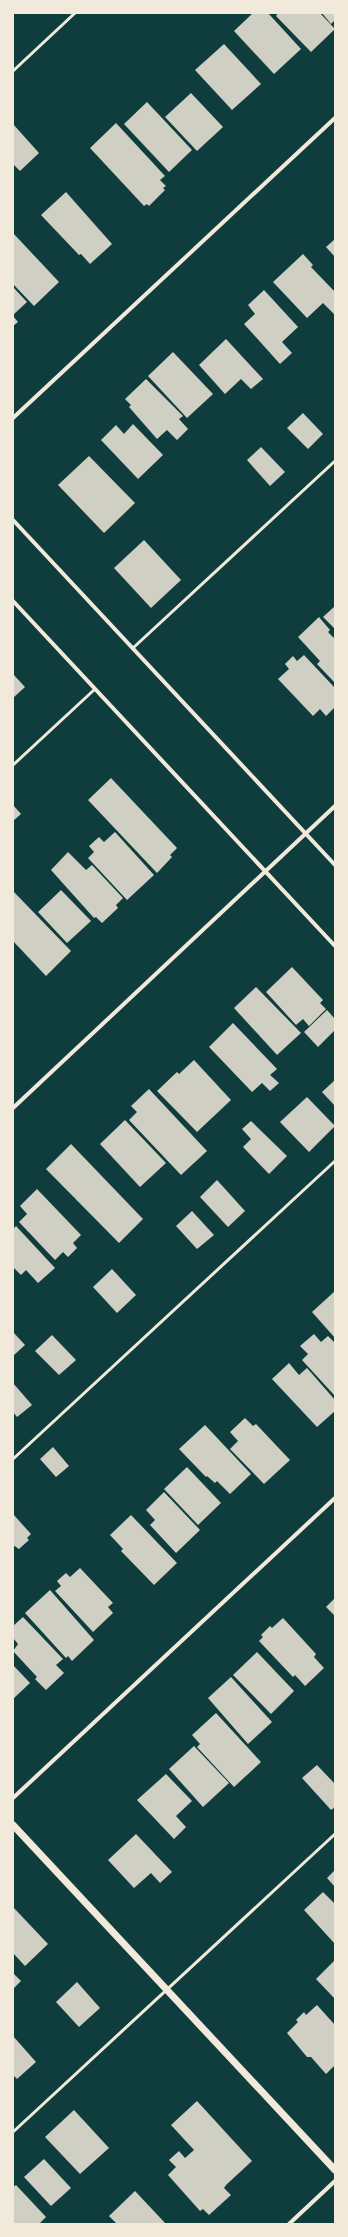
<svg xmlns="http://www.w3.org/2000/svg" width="348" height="2237" font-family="Cabin,sans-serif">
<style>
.building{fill:#cfcfc3}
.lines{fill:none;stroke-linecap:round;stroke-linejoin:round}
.service{stroke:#f1e9da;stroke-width:3}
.minor{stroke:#f1e9da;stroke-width:4}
.tertiary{stroke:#f1e9da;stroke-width:7}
</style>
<rect width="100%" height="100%" fill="#0f3d3e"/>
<g class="building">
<path d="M 253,13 L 268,13 L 301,49 L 274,74 L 234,31 Z"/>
<path d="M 278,13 L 320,13 L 335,29 L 311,52 L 276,16 Z"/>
<path d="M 322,13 L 335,13 L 335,20 L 331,24 Z"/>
<path d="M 224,44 L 261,84 L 232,110 L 195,70 Z"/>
<path d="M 191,93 L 223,127 L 197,151 L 165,117 Z"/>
<path d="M 147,102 L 192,150 L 169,172 L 124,124 Z"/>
<path d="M 116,123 L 165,176 L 160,180 L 166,186 L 163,188 L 165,190 L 149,206 L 147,204 L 144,206 L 90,148 Z"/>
<path d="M 13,124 L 39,153 L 20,171 L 13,164 Z"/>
<path d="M 66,192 L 112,244 L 90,264 L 81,254 L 79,255 L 41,215 Z"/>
<path d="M 13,233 L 59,282 L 34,306 L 13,284 Z"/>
<path d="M 335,239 L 335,257 L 326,247 Z"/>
<path d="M 303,254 L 313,265 L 311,267 L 335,292 L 334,314 L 323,303 L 307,318 L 273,282 Z"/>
<path d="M 13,287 L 27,302 L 13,315 Z"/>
<path d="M 264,290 L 298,327 L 282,342 L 292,353 L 280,364 L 244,324 L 255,314 L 248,305 Z"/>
<path d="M 13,316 L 18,322 L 13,326 Z"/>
<path d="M 226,339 L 263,379 L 251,389 L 241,379 L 225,394 L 199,365 Z"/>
<path d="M 173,352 L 213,394 L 187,418 L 148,376 Z"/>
<path d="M 146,379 L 183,416 L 179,419 L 188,429 L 177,440 L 167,430 L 157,439 L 129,407 L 131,405 L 125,399 Z"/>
<path d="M 303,413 L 323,434 L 308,449 L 287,428 Z"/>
<path d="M 133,424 L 163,455 L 138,479 L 101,440 L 116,425 L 124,434 Z"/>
<path d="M 261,447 L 285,472 L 270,486 L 247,460 Z"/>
<path d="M 89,456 L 135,503 L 104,533 L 58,485 Z"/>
<path d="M 144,540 L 181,580 L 151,608 L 114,568 Z"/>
<path d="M 335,606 L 335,629 L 323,617 Z"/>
<path d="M 319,617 L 330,630 L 328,632 L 335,639 L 335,683 L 317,664 L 320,661 L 298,637 Z"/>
<path d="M 304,655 L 335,688 L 335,707 L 326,716 L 320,709 L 313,716 L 278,679 L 289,669 L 285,664 L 293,656 L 297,661 Z"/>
<path d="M 13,674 L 25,687 L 13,698 Z"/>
<path d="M 111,778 L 177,848 L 170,855 L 172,857 L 157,873 L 88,800 Z"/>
<path d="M 13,805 L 21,814 L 13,821 Z"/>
<path d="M 115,832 L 154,875 L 127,900 L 88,858 L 94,852 L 89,846 L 99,837 L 104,842 Z"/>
<path d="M 68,852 L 86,870 L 92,865 L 123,898 L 116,905 L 118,908 L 102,923 L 96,917 L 94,918 L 51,870 Z"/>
<path d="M 61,890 L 91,921 L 67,943 L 38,912 Z"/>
<path d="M 13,891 L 71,951 L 46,976 L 13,941 Z"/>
<path d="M 292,967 L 323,1000 L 320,1003 L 326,1009 L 309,1026 L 303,1019 L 296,1025 L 266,992 Z"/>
<path d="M 256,987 L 301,1033 L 277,1055 L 234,1008 Z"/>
<path d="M 327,1010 L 335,1019 L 335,1030 L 318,1047 L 304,1032 Z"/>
<path d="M 233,1023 L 277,1069 L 270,1075 L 279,1083 L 270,1091 L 262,1083 L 252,1092 L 209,1047 Z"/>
<path d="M 194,1060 L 231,1100 L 197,1132 L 157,1091 L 177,1072 L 179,1074 Z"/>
<path d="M 335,1080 L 335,1106 L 322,1092 Z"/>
<path d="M 149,1089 L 207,1151 L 181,1175 L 129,1120 L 137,1112 L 131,1106 Z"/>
<path d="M 307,1097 L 335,1126 L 309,1152 L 280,1122 Z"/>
<path d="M 125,1120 L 166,1163 L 140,1187 L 100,1144 Z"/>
<path d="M 251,1121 L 287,1156 L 269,1174 L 243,1147 L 251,1139 L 242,1129 Z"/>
<path d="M 71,1144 L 143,1219 L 119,1243 L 46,1169 Z"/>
<path d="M 217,1180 L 245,1211 L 228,1227 L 200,1197 Z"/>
<path d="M 37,1189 L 81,1235 L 73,1243 L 77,1248 L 68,1257 L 63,1252 L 55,1260 L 19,1222 L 27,1214 L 20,1206 Z"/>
<path d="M 192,1211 L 214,1235 L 197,1249 L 176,1226 Z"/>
<path d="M 16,1226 L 55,1268 L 38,1283 L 26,1270 L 21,1275 L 13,1267 L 13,1229 Z"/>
<path d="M 112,1269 L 136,1295 L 117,1313 L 93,1287 Z"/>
<path d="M 335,1291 L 335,1338 L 312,1312 Z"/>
<path d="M 13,1332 L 25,1345 L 13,1356 Z"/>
<path d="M 314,1334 L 321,1342 L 328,1336 L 335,1343 L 335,1396 L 302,1360 L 308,1354 L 300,1346 Z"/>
<path d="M 52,1335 L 76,1360 L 59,1375 L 35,1351 Z"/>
<path d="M 289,1363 L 299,1375 L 307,1368 L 335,1400 L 335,1411 L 317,1427 L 272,1379 Z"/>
<path d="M 13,1383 L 32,1405 L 17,1417 L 13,1412 Z"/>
<path d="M 245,1418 L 253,1426 L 256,1424 L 290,1460 L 264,1484 L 230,1449 L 238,1441 L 230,1432 Z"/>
<path d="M 205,1425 L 251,1474 L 230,1494 L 217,1481 L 215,1483 L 207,1476 L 206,1477 L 179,1449 Z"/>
<path d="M 53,1447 L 69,1466 L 56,1477 L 40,1459 Z"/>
<path d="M 187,1467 L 221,1503 L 198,1525 L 164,1489 Z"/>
<path d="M 164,1492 L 200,1530 L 176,1553 L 150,1525 L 155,1520 L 146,1510 Z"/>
<path d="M 13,1514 L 31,1534 L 27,1538 L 29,1540 L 19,1549 L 13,1545 Z"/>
<path d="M 131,1515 L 177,1563 L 154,1585 L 121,1551 L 123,1549 L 110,1535 Z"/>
<path d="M 80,1568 L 113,1603 L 108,1607 L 113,1613 L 93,1632 L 55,1591 L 61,1586 L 57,1581 L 66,1573 L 70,1577 Z"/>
<path d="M 50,1590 L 94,1640 L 72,1661 L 68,1656 L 66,1658 L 25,1613 Z"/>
<path d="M 335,1598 L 335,1616 L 326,1607 Z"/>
<path d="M 23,1617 L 63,1659 L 56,1665 L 64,1673 L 46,1690 L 35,1679 L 37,1677 L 13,1651 L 18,1644 L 13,1638 L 13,1626 Z"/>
<path d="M 283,1618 L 316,1654 L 314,1657 L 324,1668 L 305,1686 L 295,1675 L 293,1677 L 259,1641 L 263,1637 L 261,1635 L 270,1626 L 272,1628 Z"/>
<path d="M 257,1652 L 294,1691 L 271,1714 L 233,1675 Z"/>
<path d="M 13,1665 L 30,1683 L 13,1699 Z"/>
<path d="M 231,1677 L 272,1722 L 248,1744 L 208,1698 Z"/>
<path d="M 216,1713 L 261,1762 L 234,1787 L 197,1747 L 200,1744 L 192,1735 Z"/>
<path d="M 194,1746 L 229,1783 L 203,1807 L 169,1769 Z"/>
<path d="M 317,1765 L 335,1784 L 335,1807 L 331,1810 L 302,1778 Z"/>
<path d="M 166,1774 L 192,1801 L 176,1816 L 186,1827 L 174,1839 L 137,1800 Z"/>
<path d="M 136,1834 L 172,1872 L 160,1883 L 151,1873 L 134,1888 L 108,1860 Z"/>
<path d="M 335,1870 L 335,1887 L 327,1878 Z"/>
<path d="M 323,1892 L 335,1904 L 335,1944 L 304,1910 Z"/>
<path d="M 13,1907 L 48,1944 L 25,1966 L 13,1953 Z"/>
<path d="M 335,1960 L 335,1999 L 316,1979 Z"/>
<path d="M 13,1973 L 21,1981 L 13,1989 Z"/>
<path d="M 77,1982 L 100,2008 L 79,2027 L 56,2002 Z"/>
<path d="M 317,2005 L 335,2025 L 335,2065 L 326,2074 L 311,2057 L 307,2057 L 287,2033 L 298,2022 L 296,2020 L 304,2012 L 306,2015 Z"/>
<path d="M 13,2036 L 36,2062 L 17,2079 L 13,2075 Z"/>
<path d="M 197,2101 L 252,2161 L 226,2185 L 224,2188 L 231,2195 L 209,2215 L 203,2209 L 200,2211 L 168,2175 L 176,2167 L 169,2160 L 179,2151 L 185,2158 L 194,2150 L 171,2125 Z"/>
<path d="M 74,2110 L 109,2148 L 80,2174 L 45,2137 Z"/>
<path d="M 44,2159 L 71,2188 L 51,2206 L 24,2177 Z"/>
<path d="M 16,2185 L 46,2217 L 39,2224 L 13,2224 L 13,2187 Z"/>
<path d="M 135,2191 L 166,2224 L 117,2224 L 109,2216 Z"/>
</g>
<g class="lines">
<g class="service">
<path d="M 13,71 L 75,13"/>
<path d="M 133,648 L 335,461"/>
<path d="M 13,765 L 95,689"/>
<path d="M 13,1459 L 335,1161"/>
<path d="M 13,2132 L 335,1834"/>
</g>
<g class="minor">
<path d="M 13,418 L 335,118"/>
<path d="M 13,520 L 335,865"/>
<path d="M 13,601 L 335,946"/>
<path d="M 13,1108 L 335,806"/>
<path d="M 13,1798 L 335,1498"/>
<path d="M 289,2224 L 335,2181"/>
</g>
<path class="tertiary" d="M 13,1825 L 335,2170"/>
</g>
<rect width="348" height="2237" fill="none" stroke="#f1e9da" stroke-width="28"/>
</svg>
